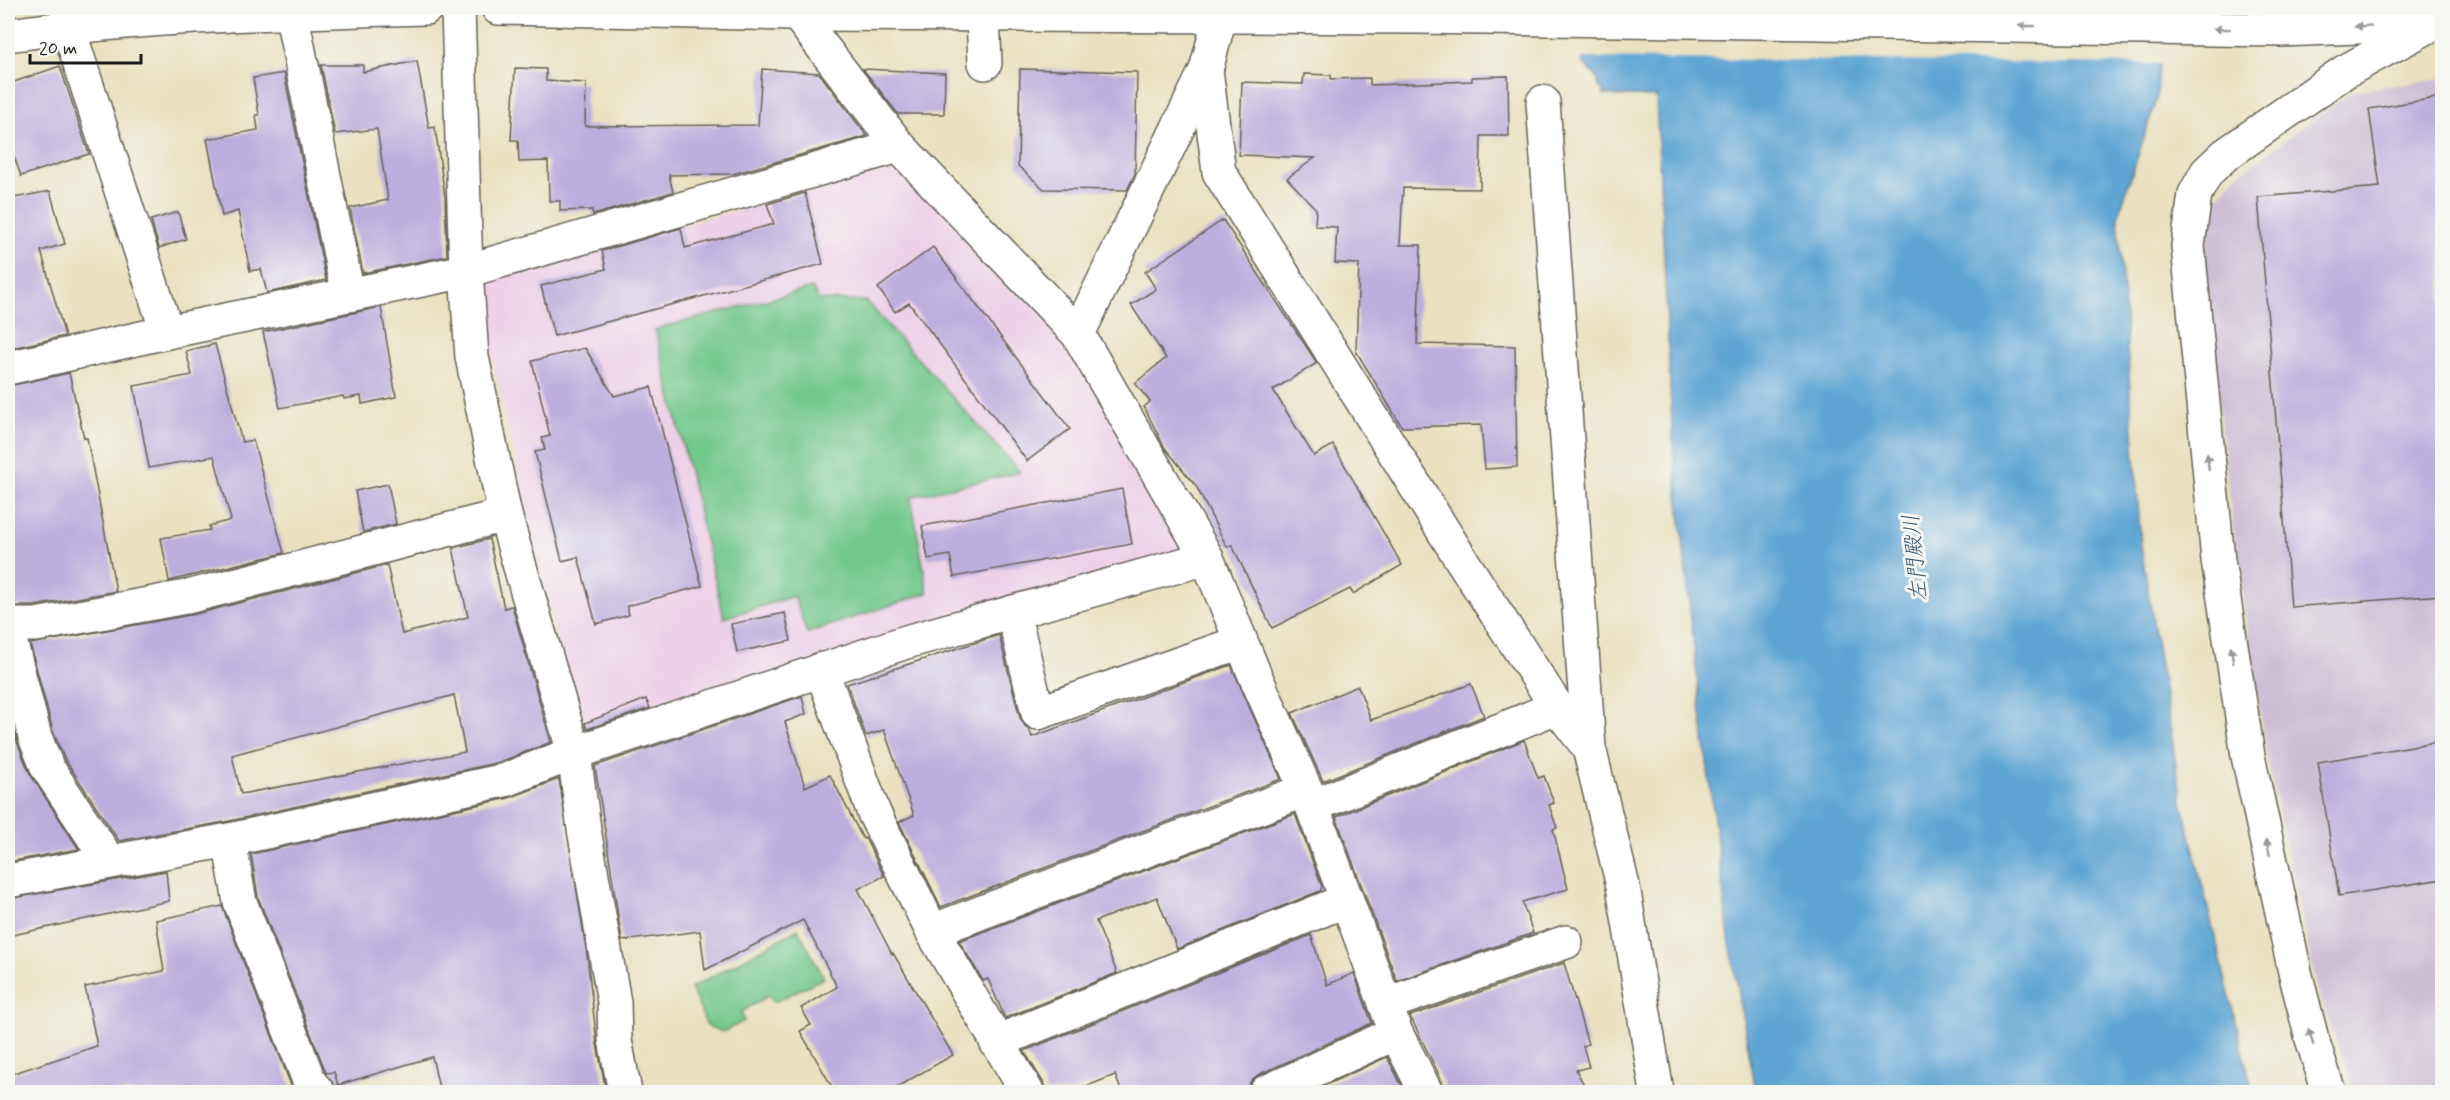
<svg xmlns="http://www.w3.org/2000/svg" width="2450" height="1100" font-family="Mynerve,'Klee One',sans-serif">
<style>
.built{fill:#eed0e7}
.industrial{fill:#ccbed3}
.green{fill:#73c88c;stroke:#487254;stroke-width:1.5}
.water{fill:#5ea5d4;stroke:#3d6078;stroke-width:1.5}
.pier{fill:#e9e1bf}
.building{fill:#bcaedd;fill-rule:evenodd}
.lines{fill:none;stroke-linecap:round;stroke-linejoin:round}
.minor-casing{stroke:#646155;stroke-width:36}
.highway-casing{stroke:#646155;stroke-width:36}
.minor{stroke:#fff;stroke-width:33}
.highway{stroke:#fff;stroke-width:33}
.oneway{fill:#999}
.labels{text-anchor:middle;dominant-baseline:central;stroke-width:6;stroke-linejoin:round;paint-order:stroke}
.water-label{font-size:22px;font-style:italic;fill:#3a5a6f;stroke:#f6f6f2}
</style>
<rect width="100%" height="100%" fill="#f6f6f2"/>
<filter id="ink" filterUnits="userSpaceOnUse"><feTurbulence type="fractalNoise" baseFrequency=".0167" numOctaves="2"/><feDisplacementMap in="SourceGraphic" scale="12" xChannelSelector="R" yChannelSelector="G"/><feConvolveMatrix kernelMatrix="1 2 1 2 8 2 1 2 1" color-interpolation-filters="sRGB"/></filter>
<filter id="wash" filterUnits="userSpaceOnUse"><feTurbulence type="fractalNoise" baseFrequency=".008" numOctaves="4" result="noise"/><feDisplacementMap in="SourceGraphic" scale="24" xChannelSelector="R" yChannelSelector="G"/><feGaussianBlur stdDeviation="1.35" result="paint"/><feColorMatrix in="noise" values="0 0 0 0 0 0 0 0 0 0 0 0 0 0 0 0 0 1.4 0 .05"/><feComposite in="paint" operator="in"/></filter>
<g filter="url(#wash)">
<rect width="100%" height="100%" fill="#e9e1bf"/>
<path class="built" d="M 891,170 L 903,173 L 1053,323 L 1188,544 L 1184,553 L 594,742 L 577,728 L 476,290 L 487,276 Z"/>
<path class="industrial" d="M 2442,79 L 2442,1092 L 2355,1092 L 2318,992 L 2268,764 L 2235,546 L 2202,263 L 2212,205 L 2232,179 L 2352,91 Z"/>
<g class="green">
<path d="M 812,288 L 819,300 L 866,301 L 1020,472 L 911,497 L 928,593 L 807,633 L 794,596 L 724,618 L 655,329 Z"/>
<path d="M 798,929 L 824,978 L 774,1002 L 768,996 L 741,1012 L 744,1021 L 723,1032 L 707,1026 L 691,988 Z"/>
</g>
<path class="water" d="M 1585,8 L 2162,8 L 2157,97 L 2118,217 L 2141,546 L 2182,802 L 2253,1092 L 1756,1092 L 1729,938 L 1700,706 L 1673,445 L 1656,97 L 1604,95 L 1603,89 L 1599,87 L 1596,76 L 1582,62 L 1584,59 Z"/>
<path class="pier" d="M 1582,8 L 2165,8 L 2162,64 L 1581,58 Z"/>
<g id="blocks">
<g class="building">
<path d="M 417,61 L 429,128 L 435,127 L 445,197 L 447,256 L 363,273 L 350,208 L 388,200 L 377,129 L 335,134 L 321,65 L 363,65 L 363,72 Z"/>
<path d="M 60,66 L 89,154 L 21,176 L 8,139 L 8,84 Z"/>
<path d="M 515,68 L 546,69 L 546,81 L 586,83 L 585,126 L 758,125 L 762,69 L 819,73 L 867,136 L 733,174 L 669,175 L 673,192 L 593,215 L 592,210 L 560,211 L 560,201 L 549,201 L 548,161 L 519,162 L 518,140 L 511,140 Z"/>
<path d="M 863,69 L 945,73 L 944,114 L 898,114 Z"/>
<path d="M 1020,69 L 1137,72 L 1135,174 L 1127,190 L 1044,189 L 1018,166 Z"/>
<path d="M 284,73 L 326,280 L 267,293 L 261,269 L 250,271 L 238,211 L 222,216 L 207,139 L 258,130 L 256,115 L 259,115 L 253,78 Z"/>
<path d="M 1304,74 L 1331,75 L 1331,79 L 1370,78 L 1370,85 L 1472,81 L 1472,77 L 1508,76 L 1509,136 L 1481,136 L 1480,189 L 1403,188 L 1400,245 L 1421,245 L 1417,344 L 1515,346 L 1517,467 L 1485,469 L 1481,425 L 1402,427 L 1356,351 L 1359,264 L 1335,263 L 1337,227 L 1315,226 L 1316,209 L 1287,178 L 1315,158 L 1239,155 L 1242,82 L 1303,84 Z"/>
<path d="M 2442,97 L 2442,595 L 2291,607 L 2258,197 L 2380,187 L 2369,109 Z"/>
<path d="M 50,191 L 65,244 L 41,251 L 65,336 L 8,349 L 8,199 Z"/>
<path d="M 805,193 L 823,264 L 554,336 L 541,286 L 606,269 L 602,251 L 681,228 L 685,248 L 774,224 L 767,204 Z"/>
<path d="M 178,212 L 186,239 L 159,248 L 151,220 Z"/>
<path d="M 1223,220 L 1317,363 L 1273,390 L 1314,456 L 1333,445 L 1402,565 L 1353,594 L 1350,589 L 1272,628 L 1232,545 L 1227,547 L 1196,486 L 1165,448 L 1144,407 L 1150,402 L 1135,383 L 1166,358 L 1131,305 L 1156,289 L 1145,272 Z"/>
<path d="M 933,247 L 1070,429 L 1027,461 L 909,303 L 895,312 L 878,288 Z"/>
<path d="M 381,307 L 396,397 L 362,404 L 361,396 L 344,399 L 343,396 L 280,408 L 263,332 Z"/>
<path d="M 215,344 L 242,442 L 253,440 L 284,553 L 169,581 L 161,538 L 210,530 L 209,526 L 231,520 L 214,456 L 149,468 L 134,386 L 192,375 L 186,351 Z"/>
<path d="M 585,348 L 614,396 L 651,387 L 702,586 L 627,606 L 629,615 L 596,624 L 578,557 L 562,561 L 535,452 L 545,450 L 542,438 L 550,436 L 532,361 Z"/>
<path d="M 69,373 L 84,438 L 87,438 L 116,591 L 34,606 L 12,606 L 8,603 L 8,386 Z"/>
<path d="M 388,484 L 396,524 L 363,532 L 355,491 Z"/>
<path d="M 1122,489 L 1132,544 L 954,577 L 950,555 L 928,559 L 922,526 Z"/>
<path d="M 489,539 L 504,608 L 512,606 L 551,742 L 500,762 L 225,822 L 119,841 L 64,758 L 53,731 L 30,644 L 196,614 L 387,565 L 402,634 L 468,617 L 453,548 ZM 454,695 L 465,752 L 241,794 L 232,755 Z"/>
<path d="M 785,613 L 791,641 L 737,652 L 731,624 Z"/>
<path d="M 999,635 L 1020,718 L 1025,726 L 1029,729 L 1032,737 L 1231,665 L 1281,779 L 941,907 L 899,822 L 914,815 L 884,730 L 866,736 L 847,684 Z"/>
<path d="M 1471,684 L 1484,716 L 1323,781 L 1292,713 L 1358,686 L 1371,720 Z"/>
<path d="M 802,696 L 806,714 L 785,722 L 805,787 L 830,775 L 863,839 L 865,838 L 884,876 L 858,889 L 892,954 L 893,953 L 953,1055 L 888,1092 L 835,1092 L 800,1031 L 811,1025 L 801,1008 L 837,987 L 803,920 L 705,970 L 700,931 L 622,941 L 595,766 Z"/>
<path d="M 646,699 L 650,708 L 587,729 L 585,723 Z"/>
<path d="M 8,705 L 17,742 L 30,774 L 79,849 L 8,862 Z"/>
<path d="M 1524,740 L 1538,778 L 1544,776 L 1554,803 L 1549,805 L 1557,828 L 1553,829 L 1568,889 L 1522,902 L 1533,933 L 1397,981 L 1336,817 Z"/>
<path d="M 2442,741 L 2442,879 L 2339,896 L 2318,762 Z"/>
<path d="M 559,779 L 587,955 L 597,1044 L 606,1092 L 440,1092 L 432,1057 L 338,1085 L 334,1072 L 326,1073 L 258,897 L 251,854 L 509,798 Z"/>
<path d="M 1295,814 L 1322,887 L 1320,891 L 1177,949 L 1157,897 L 1096,921 L 1117,973 L 1005,1018 L 988,979 L 983,981 L 959,941 Z"/>
<path d="M 166,871 L 169,901 L 8,936 L 8,899 Z"/>
<path d="M 222,906 L 292,1088 L 279,1092 L 8,1092 L 8,1075 L 97,1046 L 85,987 L 164,971 L 156,920 Z"/>
<path d="M 1311,935 L 1327,985 L 1354,973 L 1372,1023 L 1258,1075 L 1250,1082 L 1248,1092 L 1122,1092 L 1115,1075 L 1072,1092 L 1046,1092 L 1043,1082 L 1024,1051 Z"/>
<path d="M 1564,963 L 1588,1044 L 1583,1046 L 1589,1067 L 1576,1070 L 1588,1092 L 1445,1092 L 1443,1083 L 1410,1016 Z"/>
<path d="M 1387,1057 L 1405,1092 L 1310,1092 Z"/>
</g>
</g>
</g>
<g filter="url(#ink)">
<use href="#blocks" fill-opacity="0" stroke="#646155" stroke-width="1.5"/>
<g class="lines">
<defs>
<g id="minor">
<path d="M 458,8 L 466,271 L 472,357 L 505,515 L 574,753 L 584,829 L 614,1002 L 615,1040 L 625,1092"/>
<path d="M 291,11 L 348,295"/>
<path d="M 797,14 L 899,146 L 1078,334 L 1207,558 L 1254,673 L 1306,790 L 1396,1033 L 1426,1092"/>
<path d="M 983,16 L 985,63"/>
<path d="M 68,27 L 167,332"/>
<path d="M 1206,70 L 1219,172 L 1461,559 L 1557,707 L 1589,748"/>
<path d="M 1543,102 L 1589,748 L 1623,886 L 1657,1092"/>
<path d="M 1078,334 L 1206,70 L 1220,17 L 1219,8"/>
<path d="M 8,368 L 167,332 L 466,271 L 899,146"/>
<path d="M 1013,612 L 1038,713 L 1241,642"/>
<path d="M 8,625 L 36,625 L 191,596 L 505,515"/>
<path d="M 8,632 L 35,737 L 47,767 L 109,861"/>
<path d="M 821,669 L 874,813 L 932,931 L 1027,1092"/>
<path d="M 1312,806 L 1557,707"/>
<path d="M 229,840 L 240,902 L 310,1083 L 318,1092"/>
<path d="M 8,881 L 229,840 L 505,780 L 574,753 L 906,642 L 1207,558"/>
<path d="M 932,931 L 1306,790"/>
<path d="M 1386,1004 L 1566,942"/>
<path d="M 996,1042 L 1347,900"/>
<path d="M 1266,1092 L 1396,1033"/>
<path d="M 2329,1092 L 2312,1039 L 2295,972 L 2248,756 L 2218,560 L 2188,246 L 2195,194 L 2207,172 L 2225,155 L 2344,72 L 2438,21"/>
</g>
<g id="highway">
<path d="M 498,8 L 797,14 L 1417,17 L 2280,30 L 2359,27 L 2442,20"/>
<path d="M 8,35 C 146,16 286,12 426,8"/>
</g>
</defs>
<use href="#minor" class="minor-casing"/>
<use href="#highway" class="highway-casing"/>
<use href="#minor" class="minor"/>
<use href="#highway" class="highway"/>
</g>
<defs><path id="oneway-solid" d="M-6-.8H1V-3.2L6.5 0L1 3.2V.8H-6Z" transform="scale(1.5)"/></defs>
<g class="oneway">
<use href="#oneway-solid" transform="translate(2027 26) rotate(-179)"/>
<use href="#oneway-solid" transform="translate(2363 26) rotate(176)"/>
<use href="#oneway-solid" transform="translate(2222 29) rotate(-179)"/>
<use href="#oneway-solid" transform="translate(2208 462) rotate(-95)"/>
<use href="#oneway-solid" transform="translate(2232 655) rotate(-99)"/>
<use href="#oneway-solid" transform="translate(2268 847) rotate(-102)"/>
<use href="#oneway-solid" transform="translate(2311 1037) rotate(-106)"/>
</g>
</g>
<g class="labels">
<g class="water-label">
<text transform="translate(1916 558) rotate(-96)">左門殿川</text>
</g>
</g>
<rect width="2450" height="1100" fill="none" stroke="#f6f6f2" stroke-width="30"/>
<path d="M30 54v9h111v-9" fill="none" stroke="#1c1c1c" stroke-width="3"/>
<text x="39" y="54" font-size="18" fill="#1c1c1c" stroke="#f6f6f2" stroke-width="4.5" paint-order="stroke">20 m</text>
</svg>
